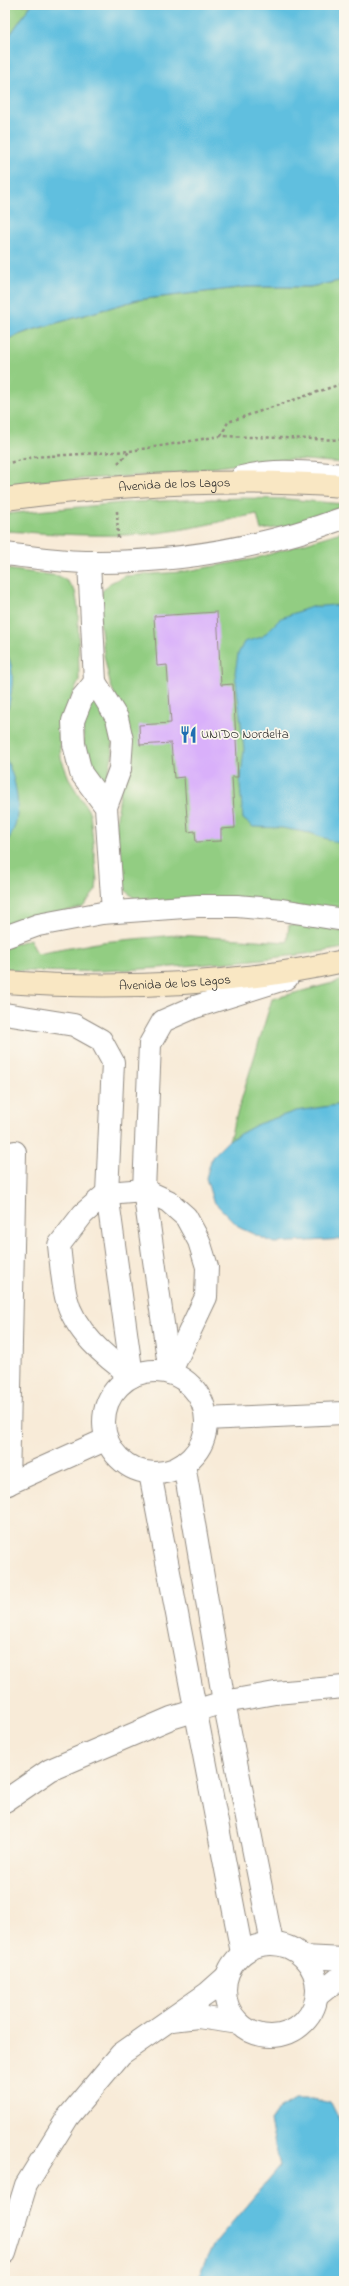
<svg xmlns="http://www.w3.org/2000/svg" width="349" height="2286" font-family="'Indie Flower',sans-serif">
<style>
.green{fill:#92cd82;stroke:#5e7c56}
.water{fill:#61bfdf;stroke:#467585}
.building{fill:#d9b0fa}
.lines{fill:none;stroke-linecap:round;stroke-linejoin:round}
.street-casing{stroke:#928b82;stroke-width:24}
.secondary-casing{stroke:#928b82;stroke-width:24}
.path{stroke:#928b82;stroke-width:2.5;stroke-dasharray:3 3;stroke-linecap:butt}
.street{stroke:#fff;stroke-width:22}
.secondary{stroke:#f9e7c3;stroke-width:22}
.labels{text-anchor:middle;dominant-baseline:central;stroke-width:3.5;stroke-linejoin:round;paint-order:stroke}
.street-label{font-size:13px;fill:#2b2b2b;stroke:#fbf7ec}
.poi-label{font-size:13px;fill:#2b2b2b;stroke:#fbf7ec;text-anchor:start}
</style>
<rect width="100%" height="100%" fill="#fbf7ec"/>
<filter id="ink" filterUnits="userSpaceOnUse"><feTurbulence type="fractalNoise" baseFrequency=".025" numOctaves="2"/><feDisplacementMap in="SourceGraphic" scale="8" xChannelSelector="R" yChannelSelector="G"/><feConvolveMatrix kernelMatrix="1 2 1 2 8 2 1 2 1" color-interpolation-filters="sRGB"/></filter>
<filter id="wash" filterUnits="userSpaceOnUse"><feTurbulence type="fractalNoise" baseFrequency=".012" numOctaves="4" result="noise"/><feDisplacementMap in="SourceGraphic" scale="16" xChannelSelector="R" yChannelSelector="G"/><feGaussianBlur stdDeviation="0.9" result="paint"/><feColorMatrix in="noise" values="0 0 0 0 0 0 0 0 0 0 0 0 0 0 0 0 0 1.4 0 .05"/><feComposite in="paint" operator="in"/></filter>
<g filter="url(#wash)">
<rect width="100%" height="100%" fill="#f8ebd8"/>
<g class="green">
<path d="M 5,5 L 31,5 L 5,42 Z"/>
<path d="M 344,280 L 344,463 L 292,459 L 232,465 L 169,474 L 30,482 L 5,487 L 5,340 L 29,331 L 137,300 L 247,287 L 310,287 Z"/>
<path d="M 243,498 L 286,499 L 344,504 L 344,506 L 290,526 L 261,530 L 257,514 C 221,521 184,531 147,534 C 100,537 53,534 7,531 L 5,537 L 5,514 L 132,502 Z"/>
<path d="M 344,531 L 344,910 L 137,901 L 122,887 L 116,824 L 120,795 L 122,713 L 110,683 L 104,655 L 99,612 L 102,591 L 110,583 L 125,576 L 181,572 L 254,559 Z"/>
<path d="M 5,569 L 59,576 L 68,582 L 75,591 L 78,607 L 79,681 L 66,709 L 59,733 L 61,758 L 70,781 L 90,813 L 97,880 L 96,890 L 83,907 L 5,926 Z"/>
<path d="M 95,702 L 109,716 L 113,753 L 106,781 L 100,784 L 91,777 C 87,757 73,715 95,702 Z"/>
<path d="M 289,925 L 318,926 L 344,932 L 344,948 C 299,956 254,960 208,964 C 141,970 73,974 5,970 L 5,947 L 30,939 L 37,954 L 102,942 L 176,935 L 287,942 Z"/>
<path d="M 344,980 L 344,1104 C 297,1111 271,1116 229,1140 L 272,999 Z"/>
</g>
<g class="water">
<path d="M 31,5 L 344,5 L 344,280 L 310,287 L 247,287 L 137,300 L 29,331 L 5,340 L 5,42 Z"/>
<path d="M 334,605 L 344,609 L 344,845 L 310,833 L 282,828 L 253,827 L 243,819 L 240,786 L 244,749 L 235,673 L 238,654 L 244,642 L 262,637 L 281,618 L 311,607 Z"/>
<path d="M 5,651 C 19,672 10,699 5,722 Z"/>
<path d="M 5,757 C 18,782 25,821 5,844 Z"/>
<path d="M 344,1104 L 344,1239 L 274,1243 L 240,1228 L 213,1201 L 206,1178 L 212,1157 L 229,1140 L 258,1124 L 296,1111 Z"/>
<path d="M 295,2099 L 313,2099 L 331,2103 L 344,2129 L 344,2281 L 196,2281 L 213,2245 L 280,2166 L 270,2122 L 279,2109 Z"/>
</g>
<g id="blocks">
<path class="building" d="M 217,612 L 221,685 L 233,684 L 238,777 L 232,777 L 235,828 L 221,829 L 221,841 L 196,842 L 195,831 L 188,832 L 184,777 L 174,778 L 171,743 L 140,745 L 139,725 L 171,723 L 167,665 L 157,666 L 154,616 Z"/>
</g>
</g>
<g filter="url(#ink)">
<use href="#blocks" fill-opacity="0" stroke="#928b82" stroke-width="1"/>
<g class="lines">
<defs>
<g id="street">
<path d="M 242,477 C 276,468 310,473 344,475"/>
<path d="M 5,554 C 33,557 62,562 90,562 C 176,563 263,547 344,518"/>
<path d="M 89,562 L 95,682"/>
<path d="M 106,807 L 81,773 L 74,744 L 73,721 L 82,698 L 95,682 L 117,718 L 122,740 L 120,769 L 106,807 L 113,912"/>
<path d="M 5,937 L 38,925 L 102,913 L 198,906 L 237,906 L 282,910 L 344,920"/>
<path d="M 5,1014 L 74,1025 L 101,1040 L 113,1062 L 107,1193 L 132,1376"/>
<circle cx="155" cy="1422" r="51"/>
<path d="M 170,1373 L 144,1190 L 150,1044 L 163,1021 L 195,1007 L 287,978"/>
<path d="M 132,1376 C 105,1357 74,1331 66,1297 C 62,1280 61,1262 59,1245 L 83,1214 L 107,1193 L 144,1190 L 168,1201 L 186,1217 L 199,1241 L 207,1267 L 206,1297 L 170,1373"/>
<path d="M 206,1419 L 344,1413"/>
<path d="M 184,1464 L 224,1702 L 272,1943"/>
<path d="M 150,1473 L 242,1953"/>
<path d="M 8,1484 L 15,1152"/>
<path d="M 5,1485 L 107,1439"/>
<path d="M 5,1801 L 50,1770 L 171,1718 L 224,1702 L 275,1693 L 344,1687"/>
<circle cx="271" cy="1990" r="46"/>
<path d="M 304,1957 L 344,1959"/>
<path d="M 317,1996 L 344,1974"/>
<path d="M 171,2020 L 198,2017 L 239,2023"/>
<path d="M 5,2253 L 26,2185 L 68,2117 L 121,2054 L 208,1993 L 226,1977"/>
</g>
<g id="secondary">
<path id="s1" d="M 5,499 C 118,484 231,478 344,486"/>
<path id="s2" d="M 5,982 C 118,990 233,985 344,961"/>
</g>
</defs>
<use href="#street" class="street-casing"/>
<use href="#secondary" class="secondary-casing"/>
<g class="path">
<path d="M 221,436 L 228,422 L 344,383"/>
<path d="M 118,463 L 130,451"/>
<path d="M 5,464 L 33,457 L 130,451 L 221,436 L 344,440"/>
<path d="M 117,511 L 118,538"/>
</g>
<use href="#street" class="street"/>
<use href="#secondary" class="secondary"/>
</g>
</g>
<defs>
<symbol id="restaurant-bare" viewBox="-9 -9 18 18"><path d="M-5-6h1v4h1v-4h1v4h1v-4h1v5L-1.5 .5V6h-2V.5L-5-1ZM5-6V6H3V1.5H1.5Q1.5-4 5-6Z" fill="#1f6fb2" stroke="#fbf7ec" stroke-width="2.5" paint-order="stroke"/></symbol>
</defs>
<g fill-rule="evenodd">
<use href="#restaurant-bare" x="176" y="722" width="25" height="25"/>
</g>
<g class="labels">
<g class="street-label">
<text stroke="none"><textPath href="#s1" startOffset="170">Avenida de los Lagos</textPath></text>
<text stroke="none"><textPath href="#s2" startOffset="170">Avenida de los Lagos</textPath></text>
</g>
<g class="poi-label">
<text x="201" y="734">UNIDO Nordelta</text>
</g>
</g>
<rect width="349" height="2286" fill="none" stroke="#fbf7ec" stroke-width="20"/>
</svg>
